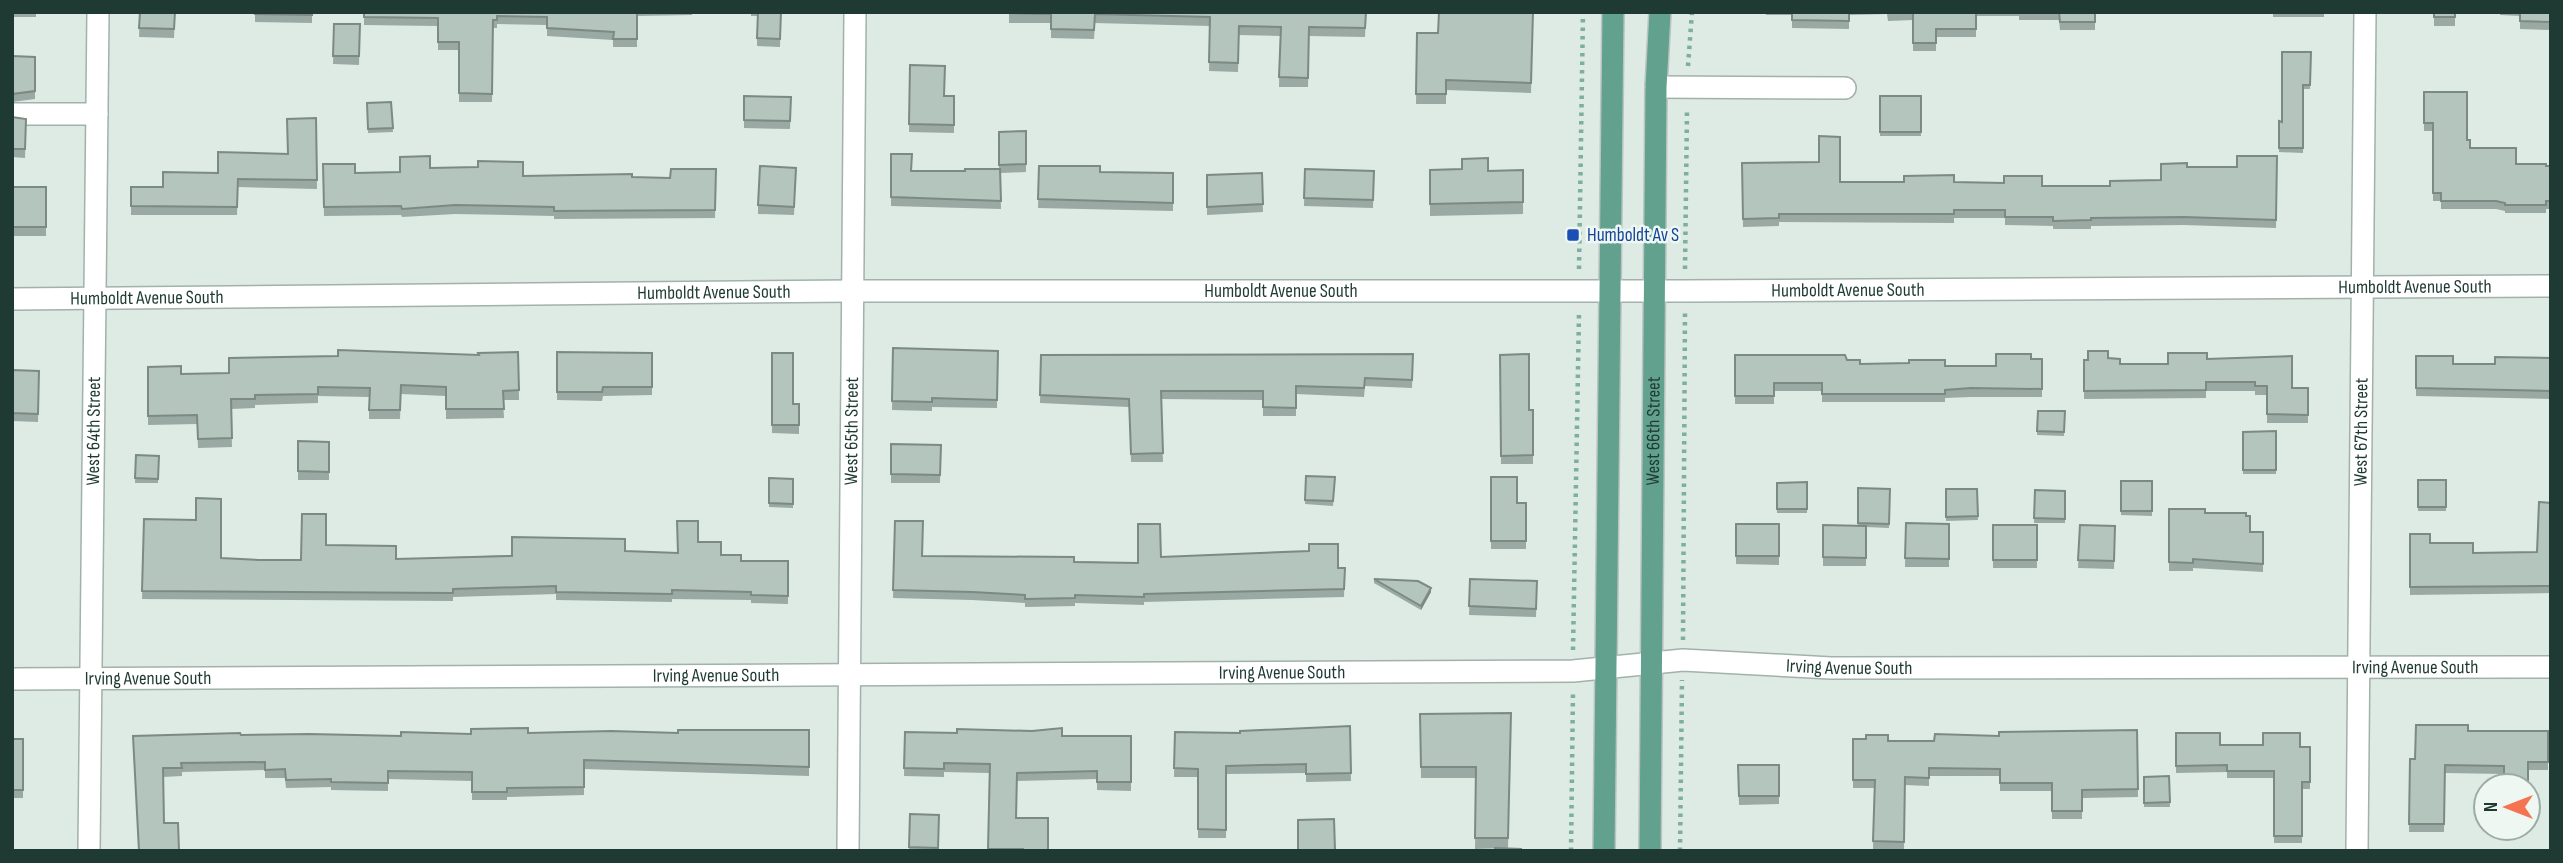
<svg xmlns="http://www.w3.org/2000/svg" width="2563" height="863" font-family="'Sofia Sans Condensed',sans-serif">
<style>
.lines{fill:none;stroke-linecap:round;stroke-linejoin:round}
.minor-casing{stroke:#a1b2ab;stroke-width:24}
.major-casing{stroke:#bcc4c2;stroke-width:24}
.path{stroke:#7daf9d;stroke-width:4.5;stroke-dasharray:3.5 5;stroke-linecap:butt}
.minor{stroke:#fff;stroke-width:21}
.major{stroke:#61a18e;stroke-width:21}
.wall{fill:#9aa9a3}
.shaded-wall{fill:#7d8a84}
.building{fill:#b3c5bd;stroke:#7d8a84;stroke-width:2}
.transit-dot{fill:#1a4fb4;stroke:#eef7f2;stroke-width:2.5}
.labels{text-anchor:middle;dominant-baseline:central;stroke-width:5;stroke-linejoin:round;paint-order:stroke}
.transit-label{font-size:19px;fill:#164399;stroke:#eef7f2;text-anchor:start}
.street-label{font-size:19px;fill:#1f3a32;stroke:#eef7f2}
</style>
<rect width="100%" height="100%" fill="#deeae4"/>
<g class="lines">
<defs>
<g id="minor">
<path d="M 1656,87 L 1845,88"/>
<path d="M 12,114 L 97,114"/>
<path id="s1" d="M 12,299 L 853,291 L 1685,291 L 2551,286"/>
<path id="s2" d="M 12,679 L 1573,671 L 1683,660 L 1831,668 L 2551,667"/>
<path id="s3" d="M 2357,850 L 2365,12"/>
<path id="s4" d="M 89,851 L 98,12"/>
<path id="s5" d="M 848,851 L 855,12"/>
</g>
<g id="major">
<path d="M 1604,851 L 1613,12"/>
<path id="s6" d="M 1650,851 L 1656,87 L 1660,12"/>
</g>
</defs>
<use href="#minor" class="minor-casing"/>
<use href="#major" class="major-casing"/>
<g class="path">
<path d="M 1688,66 L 1692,12"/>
<path d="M 1579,269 L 1583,12"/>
<path d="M 1685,269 L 1687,110"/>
<path d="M 1683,640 L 1685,313"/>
<path d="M 1573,650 L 1579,313"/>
<path d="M 1571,851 L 1573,691"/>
<path d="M 1680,851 L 1682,680"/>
</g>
<use href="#minor" class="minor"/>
<use href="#major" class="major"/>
</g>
<g class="wall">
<rect x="12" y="12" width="24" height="5"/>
<path d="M 140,12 L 175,12 L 174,38 L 139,37 Z"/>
<path d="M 255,12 L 312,12 L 312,23 L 255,22 Z"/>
<path d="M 364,12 L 692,12 L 692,15 L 637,16 L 637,47 L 613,47 L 613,40 L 547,36 L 547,25 L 497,24 L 497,28 L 493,28 L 492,102 L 459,102 L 459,50 L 438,50 L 438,26 L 364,25 Z"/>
<path d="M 751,12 L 781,12 L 780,47 L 757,46 L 757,16 L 751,16 Z"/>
<path d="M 1009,12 L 1366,12 L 1365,37 L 1309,36 L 1308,87 L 1279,87 L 1280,36 L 1239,35 L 1238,72 L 1209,71 L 1210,26 L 1095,23 L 1094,39 L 1051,38 L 1051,23 L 1009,23 Z"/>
<path d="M 1533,12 L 1531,93 L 1446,90 L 1446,104 L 1416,104 L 1417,33 L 1438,33 Z"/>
<path d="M 1766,12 L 2095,12 L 2095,30 L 2060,30 L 2059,20 L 2019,20 L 2019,16 L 1976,16 L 1976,37 L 1936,37 L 1936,51 L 1913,51 L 1913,20 L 1888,21 L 1887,14 L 1849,15 L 1849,29 L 1792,28 L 1792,15 L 1766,15 Z"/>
<rect x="2273" y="12" width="51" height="5"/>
<rect x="2434" y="12" width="21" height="14"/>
<path d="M 2500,12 L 2551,12 L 2551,30 L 2520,29 L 2520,16 L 2500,15 Z"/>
<path d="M 334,24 L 360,24 L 359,65 L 333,64 Z"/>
<path d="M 2311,52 L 2310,89 L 2303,89 L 2303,153 L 2279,152 L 2279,121 L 2282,122 Z"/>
<path d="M 12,56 L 35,57 L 35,99 L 12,102 Z"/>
<path d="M 910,65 L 944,96 L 954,96 L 954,133 L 909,132 Z"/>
<path d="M 2424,92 L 2467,140 L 2470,148 L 2516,164 L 2551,166 L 2551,209 L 2546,209 L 2546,213 L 2505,213 L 2505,211 L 2496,209 L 2441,209 L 2441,201 L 2433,201 L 2433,131 L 2424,131 Z"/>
<path d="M 744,96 L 791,97 L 790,129 L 744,128 Z"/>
<rect x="1880" y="96" width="41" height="40"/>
<path d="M 391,102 L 393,132 L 368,133 L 367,103 Z"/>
<path d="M 12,117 L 26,119 L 25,158 L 12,157 Z"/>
<path d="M 316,118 L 317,189 L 238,187 L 237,215 L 131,215 L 131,187 L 163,187 L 288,154 Z"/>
<path d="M 1026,131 L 1026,172 L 1000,173 L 1001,209 L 891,206 L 891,154 L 911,171 L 965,171 L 999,169 L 999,132 Z"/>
<path d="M 2277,156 L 2276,228 L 2184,225 L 2091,226 L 2091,229 L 2053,229 L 2053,226 L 2005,225 L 2005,218 L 1954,218 L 1954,223 L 1779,222 L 1779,226 L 1743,227 L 1742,163 L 1840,182 L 1954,182 L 2042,186 L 2110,186 L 2161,180 L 2187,167 L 2237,167 Z"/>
<path d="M 323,164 L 355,173 L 400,172 L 430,168 L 523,176 L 632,177 L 670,178 L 716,169 L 715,218 L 554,219 L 554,216 L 455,214 L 402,217 L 401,215 L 324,216 Z"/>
<path d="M 1039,166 L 1100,172 L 1173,173 L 1173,211 L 1038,208 Z"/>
<path d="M 796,168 L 794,215 L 758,214 L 758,205 Z"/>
<path d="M 1305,169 L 1374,171 L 1373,208 L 1304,206 Z"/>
<path d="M 1430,170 L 1488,171 L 1523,170 L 1523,214 L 1430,216 Z"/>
<path d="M 1262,173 L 1263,212 L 1207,215 L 1207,175 Z"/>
<rect x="12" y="187" width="34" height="49"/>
<path d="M 893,348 L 998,351 L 997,408 L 932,407 L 932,411 L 892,410 Z"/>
<path d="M 518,352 L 519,400 L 503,400 L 504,418 L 446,419 L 446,396 L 401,394 L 400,419 L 369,419 L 369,397 L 318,396 L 318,403 L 255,405 L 255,408 L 231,409 L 232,447 L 198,448 L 197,424 L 148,425 L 148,367 L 181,374 L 229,373 Z"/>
<path d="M 557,352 L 652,353 L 652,395 L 603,396 L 602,401 L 557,400 Z"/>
<path d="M 772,353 L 793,404 L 799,404 L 799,434 L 772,433 Z"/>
<path d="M 1413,354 L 1412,388 L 1365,386 L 1364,397 L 1296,394 L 1296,416 L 1263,416 L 1263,400 L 1161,399 L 1163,462 L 1131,462 L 1129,407 L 1040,403 L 1041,355 Z"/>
<path d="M 1500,355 L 1529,410 L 1533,410 L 1533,464 L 1501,464 Z"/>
<path d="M 1735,355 L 1847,360 L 1860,364 L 1909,363 L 1945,366 L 1996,366 L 2031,359 L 2042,359 L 2042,397 L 1971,397 L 1945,398 L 1945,402 L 1822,402 L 1822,391 L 1774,391 L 1774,404 L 1735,404 Z"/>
<path d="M 2416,356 L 2453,364 L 2495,364 L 2551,358 L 2551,399 L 2416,396 Z"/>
<path d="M 2108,358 L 2120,364 L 2168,364 L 2207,359 L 2292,388 L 2308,388 L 2308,423 L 2267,423 L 2267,395 L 2255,395 L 2255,391 L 2206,391 L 2206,398 L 2084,399 L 2084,360 Z"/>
<path d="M 12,370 L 39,371 L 38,422 L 12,421 Z"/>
<path d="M 2038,411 L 2065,411 L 2064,436 L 2037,435 Z"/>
<path d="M 2276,431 L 2276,474 L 2243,474 L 2243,432 Z"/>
<path d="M 298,441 L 329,442 L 329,480 L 298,480 Z"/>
<path d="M 891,444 L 941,445 L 940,483 L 891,483 Z"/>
<path d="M 136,455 L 159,456 L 158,483 L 135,483 Z"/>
<path d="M 1306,476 L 1335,477 L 1333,506 L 1305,504 Z"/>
<path d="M 1491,477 L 1517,503 L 1526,503 L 1526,549 L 1491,549 Z"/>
<path d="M 769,478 L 793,479 L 793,508 L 769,507 Z"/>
<rect x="2418" y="480" width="28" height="31"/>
<path d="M 2121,481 L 2152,481 L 2152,516 L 2121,515 Z"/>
<path d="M 1807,482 L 1807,513 L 1777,513 L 1777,483 Z"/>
<path d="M 1858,488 L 1890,489 L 1889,528 L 1866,527 L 1866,566 L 1823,566 L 1823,525 L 1858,525 Z"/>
<path d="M 1946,489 L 1977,489 L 1978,520 L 1946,521 Z"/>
<path d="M 2035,490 L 2065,491 L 2065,523 L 2034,523 Z"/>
<path d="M 2551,503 L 2551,593 L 2410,595 L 2410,534 L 2430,543 L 2473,553 L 2537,552 Z"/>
<path d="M 2169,509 L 2246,516 L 2250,532 L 2263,532 L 2263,572 L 2193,568 L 2193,571 L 2169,571 Z"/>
<path d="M 144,519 L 221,558 L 259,560 L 301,560 L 326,545 L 396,559 L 625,551 L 721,555 L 741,561 L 788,561 L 788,604 L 751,603 L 751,600 L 672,599 L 672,602 L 556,600 L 556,594 L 453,597 L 453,601 L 142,599 Z"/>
<path d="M 895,521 L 922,556 L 1138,563 L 1161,557 L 1345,568 L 1344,597 L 1144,602 L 1144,605 L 1075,603 L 1075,606 L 1025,607 L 1025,603 L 972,600 L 893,598 Z"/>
<path d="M 1906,523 L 1949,524 L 1949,567 L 1905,567 Z"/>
<path d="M 1736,524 L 1779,524 L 1779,565 L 1736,564 Z"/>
<rect x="1993" y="525" width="44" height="43"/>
<path d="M 2080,525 L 2115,526 L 2114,569 L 2078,568 Z"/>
<path d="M 1374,579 L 1431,592 L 1421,610 L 1374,583 Z"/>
<path d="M 1470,579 L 1537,581 L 1536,617 L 1469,615 Z"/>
<path d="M 1511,713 L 1508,848 L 1475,849 L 1476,778 L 1421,778 L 1420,714 Z"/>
<path d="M 1350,726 L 1351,781 L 1306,782 L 1306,773 L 1226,774 L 1226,838 L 1198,838 L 1198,777 L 1174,777 L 1175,732 L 1240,733 Z"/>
<path d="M 809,730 L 809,776 L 584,769 L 584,795 L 507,797 L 507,800 L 472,800 L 472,781 L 388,779 L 388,791 L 331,790 L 331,787 L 286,788 L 285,778 L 265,778 L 265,770 L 182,772 L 182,776 L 163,777 L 139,851 L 133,744 L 241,735 L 401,736 L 528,733 L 678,733 Z"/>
<path d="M 2137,730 L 2138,797 L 2082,798 L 2082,819 L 2052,819 L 2052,791 L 2000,791 L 2000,776 L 1929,776 L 1929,786 L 1905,785 L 1904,850 L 1873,849 L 1874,788 L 1853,788 L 1853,739 L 1934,741 L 1999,736 Z"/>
<path d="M 2468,731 L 2548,731 L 2548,770 L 2528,770 L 2528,786 L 2504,786 L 2504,774 L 2445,773 L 2444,832 L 2409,832 L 2410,759 L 2415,759 Z"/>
<path d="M 905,732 L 1062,736 L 1131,736 L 1131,791 L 1097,790 L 1097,779 L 1017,781 L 1016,818 L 1048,851 L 988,851 L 989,773 L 944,772 L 944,777 L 904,776 Z"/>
<path d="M 2176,733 L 2220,745 L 2310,747 L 2310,789 L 2302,789 L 2302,843 L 2274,843 L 2274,778 L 2227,778 L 2227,772 L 2176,773 Z"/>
<rect x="12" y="739" width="11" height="59"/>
<path d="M 1738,765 L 1779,765 L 1779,804 L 1739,805 Z"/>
<path d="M 2169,776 L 2170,807 L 2144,807 L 2144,777 Z"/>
<path d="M 910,814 L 939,815 L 939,851 L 909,851 Z"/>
</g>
<path class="shaded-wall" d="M 1431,588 L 1431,592 L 1421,610 L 1421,606 Z"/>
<g class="building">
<path d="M 140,12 L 175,12 L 174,29 L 139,28 Z"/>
<path d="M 255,12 L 312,12 L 312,15 L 255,14 Z"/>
<path d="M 364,12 L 637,12 L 637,39 L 613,39 L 614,32 L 547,28 L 547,17 L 497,16 L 497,20 L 493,20 L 492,94 L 459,93 L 459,42 L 438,42 L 438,18 L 364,17 Z"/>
<path d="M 758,12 L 781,12 L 780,39 L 757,38 Z"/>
<path d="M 1009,12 L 1366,12 L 1365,28 L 1309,27 L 1308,78 L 1279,77 L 1281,27 L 1239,26 L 1238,63 L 1209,62 L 1210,17 L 1095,14 L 1094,30 L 1051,29 L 1051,14 L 1009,13 Z"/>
<path d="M 1439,12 L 1533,12 L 1531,83 L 1446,80 L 1446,94 L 1416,94 L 1417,33 L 1438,33 Z"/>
<path d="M 1792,12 L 1849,12 L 1849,21 L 1792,20 Z"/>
<path d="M 1913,12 L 1976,12 L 1976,29 L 1936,29 L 1936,43 L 1913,43 Z"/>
<path d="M 2059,12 L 2095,12 L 2095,22 L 2060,22 Z"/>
<rect x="2434" y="12" width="21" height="5"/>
<path d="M 2520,12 L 2551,12 L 2551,22 L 2520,21 Z"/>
<path d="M 334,24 L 360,24 L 359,56 L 333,56 Z"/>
<path d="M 2282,52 L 2311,52 L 2310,85 L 2303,85 L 2303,148 L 2279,148 L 2279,121 L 2282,122 Z"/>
<path d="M 12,56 L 35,57 L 35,91 L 12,94 Z"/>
<path d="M 910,65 L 945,66 L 944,96 L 954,96 L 954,125 L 909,124 Z"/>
<path d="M 2424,92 L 2467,92 L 2467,140 L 2470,140 L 2470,148 L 2516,148 L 2516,164 L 2546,164 L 2546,166 L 2551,166 L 2551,201 L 2546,201 L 2546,205 L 2505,205 L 2505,203 L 2496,201 L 2441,201 L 2441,193 L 2433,193 L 2433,123 L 2424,123 Z"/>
<path d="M 744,96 L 791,97 L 790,121 L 744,120 Z"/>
<rect x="1880" y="96" width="41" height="36"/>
<path d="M 391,102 L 393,128 L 368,129 L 367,103 Z"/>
<path d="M 12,117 L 26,119 L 25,149 L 12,149 Z"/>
<path d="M 316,118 L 317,180 L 238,179 L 237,207 L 131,206 L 131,187 L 163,187 L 163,172 L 218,173 L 218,152 L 288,154 L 287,119 Z"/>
<path d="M 1026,131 L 1026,164 L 999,165 L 999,132 Z"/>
<path d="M 1819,136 L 1840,137 L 1840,182 L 1904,182 L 1904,176 L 1954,175 L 1954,182 L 2004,183 L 2004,176 L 2042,176 L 2042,186 L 2110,186 L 2110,181 L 2161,180 L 2161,164 L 2187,163 L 2187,167 L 2237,167 L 2237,156 L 2277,156 L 2276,220 L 2184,217 L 2091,218 L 2091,220 L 2053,221 L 2053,217 L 2005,217 L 2005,210 L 1954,210 L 1954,214 L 1779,214 L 1779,218 L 1743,219 L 1742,163 L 1819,162 Z"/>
<path d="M 891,154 L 912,154 L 911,171 L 965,171 L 965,169 L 1000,169 L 1001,201 L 891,197 Z"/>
<path d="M 430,156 L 430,168 L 478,167 L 478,161 L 523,162 L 523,176 L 632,174 L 632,177 L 670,178 L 671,169 L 716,169 L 715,210 L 554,211 L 554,207 L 455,205 L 402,209 L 401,206 L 324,207 L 323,164 L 355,164 L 355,173 L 400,172 L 400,157 Z"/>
<path d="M 1488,158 L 1488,171 L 1523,170 L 1523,202 L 1430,204 L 1430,170 L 1462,169 L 1462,159 Z"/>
<path d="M 760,166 L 796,168 L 794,207 L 758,205 Z"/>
<path d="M 1039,166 L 1100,166 L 1100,172 L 1173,173 L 1173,203 L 1038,199 Z"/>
<path d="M 1305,169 L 1374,171 L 1373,200 L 1304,198 Z"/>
<path d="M 1262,173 L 1263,204 L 1207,207 L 1207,175 Z"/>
<rect x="12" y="187" width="34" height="40"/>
<path d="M 893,348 L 998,351 L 997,400 L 932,398 L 932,402 L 892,401 Z"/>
<path d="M 338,350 L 479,355 L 478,353 L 518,352 L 519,390 L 503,391 L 504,409 L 446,409 L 446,387 L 401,385 L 400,410 L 369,410 L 370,388 L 318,387 L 318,394 L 255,395 L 255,399 L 231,399 L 232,438 L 198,439 L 197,415 L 148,416 L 148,367 L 181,366 L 181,374 L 229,373 L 229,358 L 338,356 Z"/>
<path d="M 2088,351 L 2108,351 L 2108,358 L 2120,359 L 2120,364 L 2168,364 L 2168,353 L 2207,353 L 2207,359 L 2292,356 L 2292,388 L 2308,388 L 2308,415 L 2267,414 L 2267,386 L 2255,386 L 2255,382 L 2206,382 L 2206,390 L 2084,391 L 2084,360 L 2088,360 Z"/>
<path d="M 557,352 L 652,353 L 652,387 L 603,387 L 602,392 L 557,392 Z"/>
<path d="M 772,353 L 793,353 L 793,404 L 799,404 L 799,425 L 772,425 Z"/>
<path d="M 1413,354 L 1412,380 L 1365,378 L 1364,388 L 1296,386 L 1296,408 L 1263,407 L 1263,391 L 1161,391 L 1163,453 L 1131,454 L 1129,399 L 1040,395 L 1041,355 Z"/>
<path d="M 1529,354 L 1529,410 L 1533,410 L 1533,455 L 1501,456 L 1500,355 Z"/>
<path d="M 1996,354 L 2031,354 L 2031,359 L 2042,359 L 2042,389 L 1971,388 L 1945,390 L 1945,394 L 1822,394 L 1822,383 L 1774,383 L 1774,396 L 1735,396 L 1735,355 L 1845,355 L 1847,360 L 1860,360 L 1860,364 L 1909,363 L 1909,360 L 1945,360 L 1945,366 L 1996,366 Z"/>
<path d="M 2416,356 L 2453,356 L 2453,364 L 2495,364 L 2495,357 L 2551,358 L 2551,391 L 2416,388 Z"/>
<path d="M 12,370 L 39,371 L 38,414 L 12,413 Z"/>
<path d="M 2038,411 L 2065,411 L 2064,432 L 2037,431 Z"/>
<path d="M 2276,431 L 2276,470 L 2243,470 L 2243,432 Z"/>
<path d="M 298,441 L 329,442 L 329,472 L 298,471 Z"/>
<path d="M 891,444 L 941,445 L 940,475 L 891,474 Z"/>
<path d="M 136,455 L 159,456 L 158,479 L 135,478 Z"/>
<path d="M 1306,476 L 1335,477 L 1333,501 L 1305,500 Z"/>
<path d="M 1491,477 L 1517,477 L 1517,503 L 1526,503 L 1526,541 L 1491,541 Z"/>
<path d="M 769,478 L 793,479 L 793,504 L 769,503 Z"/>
<rect x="2418" y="480" width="28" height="27"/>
<rect x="2121" y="481" width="31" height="30"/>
<path d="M 1807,482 L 1807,509 L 1777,509 L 1777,483 Z"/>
<path d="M 1858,488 L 1890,489 L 1889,524 L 1858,523 Z"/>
<path d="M 1946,489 L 1977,489 L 1978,516 L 1946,517 Z"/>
<path d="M 2035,490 L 2065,491 L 2065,519 L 2034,518 Z"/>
<path d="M 196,498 L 221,499 L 221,558 L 259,560 L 301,560 L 302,514 L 326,514 L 326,545 L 396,546 L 396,559 L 512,556 L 512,537 L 625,539 L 625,551 L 678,553 L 677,521 L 698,521 L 698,542 L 721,542 L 721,555 L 741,555 L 741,561 L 788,561 L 788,596 L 751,595 L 751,592 L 672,590 L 672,594 L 556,592 L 556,586 L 453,589 L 453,593 L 142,591 L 144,519 L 196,520 Z"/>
<path d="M 2539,502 L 2551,503 L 2551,586 L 2410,587 L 2410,534 L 2430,534 L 2430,543 L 2473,543 L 2473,553 L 2537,552 Z"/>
<path d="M 2169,509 L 2205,509 L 2205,513 L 2246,513 L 2246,516 L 2250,516 L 2250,532 L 2263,532 L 2263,564 L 2193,559 L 2193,563 L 2169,562 Z"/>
<path d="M 895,521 L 923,521 L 922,556 L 1074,557 L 1074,562 L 1138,563 L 1138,524 L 1160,524 L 1161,557 L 1309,551 L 1309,544 L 1338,544 L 1338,568 L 1345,568 L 1344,589 L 1144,594 L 1144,597 L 1075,595 L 1075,598 L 1025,599 L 1025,595 L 972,592 L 893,590 Z"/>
<path d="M 1906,523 L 1949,524 L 1949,559 L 1905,558 Z"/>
<rect x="1736" y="524" width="43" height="32"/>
<path d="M 1823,525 L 1866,526 L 1866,558 L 1823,557 Z"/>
<rect x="1993" y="525" width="44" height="35"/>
<path d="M 2080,525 L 2115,526 L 2114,561 L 2078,560 Z"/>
<path d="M 1374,579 L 1418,581 L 1431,588 L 1421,606 Z"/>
<path d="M 1470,579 L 1537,581 L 1536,609 L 1469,606 Z"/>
<path d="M 1511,713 L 1508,838 L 1475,838 L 1476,767 L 1421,767 L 1420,714 Z"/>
<path d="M 2416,725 L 2468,725 L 2468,731 L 2548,731 L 2548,762 L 2528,762 L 2528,782 L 2504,782 L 2504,766 L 2445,765 L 2444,824 L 2409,824 L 2410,759 L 2415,759 Z"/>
<path d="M 1350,726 L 1351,773 L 1306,774 L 1306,764 L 1226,766 L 1226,830 L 1198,829 L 1198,769 L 1174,768 L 1175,732 L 1240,733 L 1240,731 Z"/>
<path d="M 528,728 L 528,733 L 611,731 L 678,733 L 678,730 L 809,730 L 809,767 L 584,760 L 584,787 L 507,788 L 507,792 L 472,792 L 472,772 L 388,771 L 388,783 L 331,782 L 331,779 L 286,780 L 285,769 L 265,770 L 265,762 L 181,763 L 182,768 L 163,768 L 164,823 L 178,823 L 179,851 L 139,851 L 133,736 L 240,733 L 241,735 L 309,734 L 401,736 L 401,732 L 471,734 L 471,729 Z"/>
<path d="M 1062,728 L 1062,736 L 1131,736 L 1131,782 L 1097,782 L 1097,771 L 1017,773 L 1016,818 L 1048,818 L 1048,851 L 1023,851 L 1023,849 L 988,849 L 990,764 L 944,763 L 944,769 L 904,768 L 905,732 L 957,733 L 957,729 L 1032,731 Z"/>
<path d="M 2137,730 L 2138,789 L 2082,790 L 2082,811 L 2052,811 L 2052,783 L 2000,783 L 2000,769 L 1929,768 L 1929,778 L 1905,777 L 1904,842 L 1873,841 L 1875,780 L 1853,780 L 1853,739 L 1866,739 L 1866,735 L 1888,735 L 1888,741 L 1934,741 L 1935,734 L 1999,736 L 1999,732 Z"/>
<path d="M 2176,733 L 2220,733 L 2220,745 L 2263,745 L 2263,733 L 2300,733 L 2300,747 L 2310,747 L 2310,782 L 2302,782 L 2302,836 L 2274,836 L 2274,771 L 2227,771 L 2227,765 L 2176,766 Z"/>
<rect x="12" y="739" width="11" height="51"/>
<path d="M 1738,765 L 1779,765 L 1779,796 L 1739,796 Z"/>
<path d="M 2169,776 L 2170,802 L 2144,803 L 2144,777 Z"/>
<path d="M 910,814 L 939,815 L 938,848 L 909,847 Z"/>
<path d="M 1334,819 L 1335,850 L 1298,851 L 1298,820 Z"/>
<path d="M 1495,848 L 1521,849 L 1521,851 L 1495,851 Z"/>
</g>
<rect class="transit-dot" x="1566" y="228" width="14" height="14" rx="3.5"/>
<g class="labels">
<g class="transit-label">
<text x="1587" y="235">Humboldt Av S</text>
</g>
<g class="street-label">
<text stroke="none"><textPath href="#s1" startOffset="2403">Humboldt Avenue South</textPath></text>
<text stroke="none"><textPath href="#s1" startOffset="1836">Humboldt Avenue South</textPath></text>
<text stroke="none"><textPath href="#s1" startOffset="1269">Humboldt Avenue South</textPath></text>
<text stroke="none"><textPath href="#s1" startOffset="702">Humboldt Avenue South</textPath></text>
<text stroke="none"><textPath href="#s1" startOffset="135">Humboldt Avenue South</textPath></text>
<text stroke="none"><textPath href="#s4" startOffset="420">West 64th Street</textPath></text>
<text stroke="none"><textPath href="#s5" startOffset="420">West 65th Street</textPath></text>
<text stroke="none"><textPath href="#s6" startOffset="420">West 66th Street</textPath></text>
<text stroke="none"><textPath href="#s3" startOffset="418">West 67th Street</textPath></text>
<text stroke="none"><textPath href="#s2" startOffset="1838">Irving Avenue South</textPath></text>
<text stroke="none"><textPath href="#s2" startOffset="2404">Irving Avenue South</textPath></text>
<text stroke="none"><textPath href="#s2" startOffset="1270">Irving Avenue South</textPath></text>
<text stroke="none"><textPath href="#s2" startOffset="704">Irving Avenue South</textPath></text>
<text stroke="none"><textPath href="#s2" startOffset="136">Irving Avenue South</textPath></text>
</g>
</g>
<rect width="2563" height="863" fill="none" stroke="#1f3a32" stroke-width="28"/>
<g transform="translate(2507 807) rotate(270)"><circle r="33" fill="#eef7f2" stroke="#9baba5" stroke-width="2"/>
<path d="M0-5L12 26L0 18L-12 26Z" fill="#f67351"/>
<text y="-10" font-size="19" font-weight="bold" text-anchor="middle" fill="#1f3a32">N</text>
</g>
</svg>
